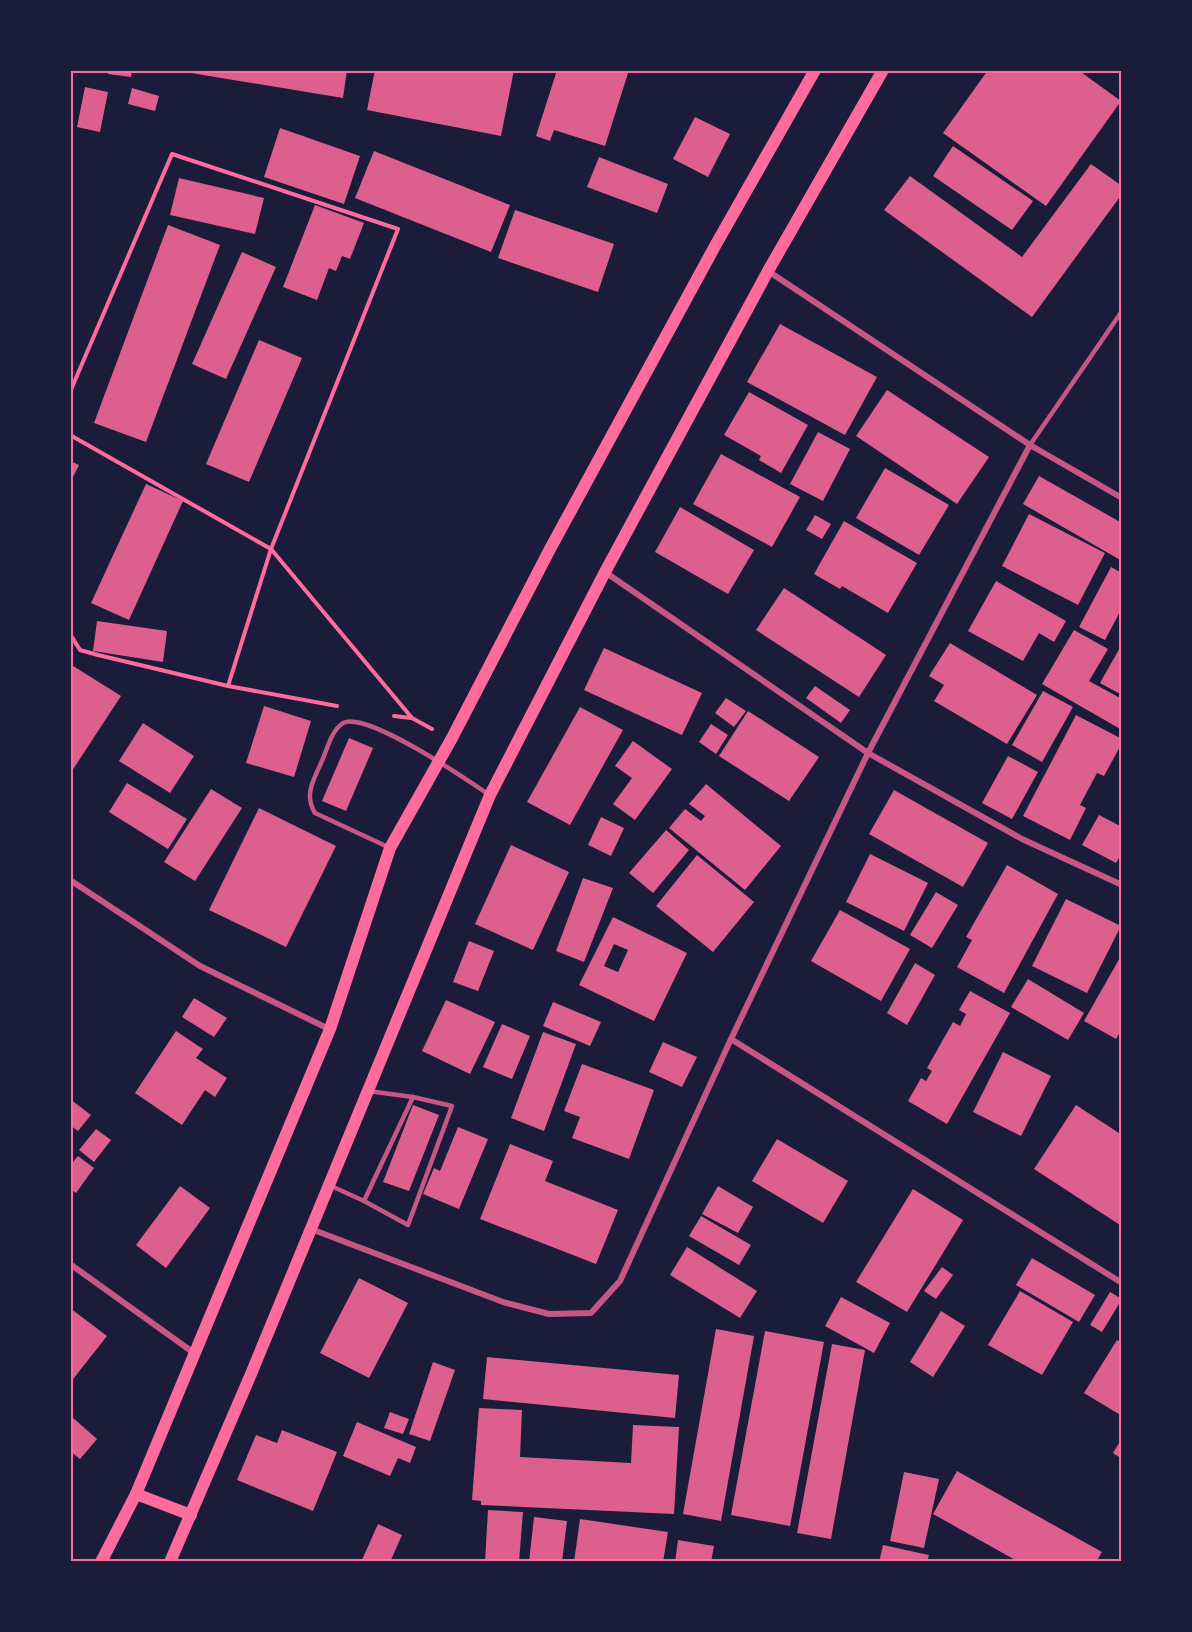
<svg xmlns="http://www.w3.org/2000/svg" width="1192" height="1632" font-family="Arial,sans-serif">
<style>
.building{fill:#dd5f8e;fill-rule:evenodd}
.lines{fill:none;stroke-linecap:round;stroke-linejoin:round}
.path{stroke:#ff6b9d;stroke-width:4}
.service{stroke:#c65784;stroke-width:4.5}
.minor{stroke:#c65784;stroke-width:6}
.secondary{stroke:#ff6b9d;stroke-width:12}
.neatline{fill:none;stroke:#ff6b9d;stroke-width:2}
</style>
<rect width="100%" height="100%" fill="#1b1b3a"/>
<g class="building">
<path d="M 108,70 L 132,70 L 131,77 L 108,74 Z"/>
<path d="M 173,70 L 347,70 L 343,98 Z"/>
<path d="M 375,70 L 514,70 L 501,136 L 367,110 Z"/>
<path d="M 557,70 L 629,70 L 605,146 L 554,130 L 550,141 L 536,136 Z"/>
<path d="M 988,70 L 1078,70 L 1121,101 L 1046,206 L 943,133 Z"/>
<path d="M 85,87 L 108,92 L 100,132 L 77,127 Z"/>
<path d="M 132,88 L 159,96 L 155,111 L 128,104 Z"/>
<path d="M 695,117 L 730,134 L 708,177 L 673,159 Z"/>
<path d="M 280,128 L 360,156 L 344,204 L 264,177 Z"/>
<path d="M 953,146 L 1033,201 L 1012,230 L 933,176 Z"/>
<path d="M 374,151 L 510,205 L 491,252 L 355,198 Z"/>
<path d="M 599,157 L 668,184 L 657,213 L 587,187 Z"/>
<path d="M 1091,164 L 1122,186 L 1122,194 L 1032,317 L 884,210 L 910,176 L 1022,257 Z"/>
<path d="M 179,178 L 264,198 L 255,234 L 170,215 Z"/>
<path d="M 315,205 L 364,223 L 350,259 L 342,256 L 336,271 L 329,268 L 317,300 L 283,287 Z"/>
<path d="M 515,210 L 614,244 L 598,292 L 498,258 Z"/>
<path d="M 168,225 L 220,245 L 146,442 L 94,423 Z"/>
<path d="M 242,252 L 276,267 L 226,379 L 192,364 Z"/>
<path d="M 780,324 L 877,377 L 845,435 L 747,382 Z"/>
<path d="M 259,340 L 302,358 L 249,482 L 206,464 Z"/>
<path d="M 887,390 L 989,457 L 957,504 L 856,436 Z"/>
<path d="M 749,392 L 808,425 L 781,473 L 759,460 L 761,456 L 724,435 Z"/>
<path d="M 818,432 L 850,449 L 823,501 L 790,484 Z"/>
<path d="M 721,454 L 800,497 L 772,547 L 693,504 Z"/>
<path d="M 70,461 L 79,465 L 70,483 Z"/>
<path d="M 885,468 L 949,505 L 919,555 L 856,518 Z"/>
<path d="M 1039,476 L 1122,523 L 1122,561 L 1023,504 Z"/>
<path d="M 146,484 L 183,501 L 129,620 L 91,603 Z"/>
<path d="M 680,507 L 754,550 L 728,594 L 655,552 Z"/>
<path d="M 1029,514 L 1105,553 L 1078,605 L 1002,566 Z"/>
<path d="M 815,515 L 831,524 L 822,539 L 806,530 Z"/>
<path d="M 844,521 L 917,563 L 888,613 L 842,586 L 840,589 L 814,574 Z"/>
<path d="M 1111,567 L 1122,573 L 1122,608 L 1105,640 L 1079,627 Z"/>
<path d="M 996,581 L 1066,621 L 1054,642 L 1039,633 L 1023,661 L 968,631 Z"/>
<path d="M 784,588 L 886,655 L 859,697 L 756,630 Z"/>
<path d="M 97,621 L 167,631 L 163,662 L 93,651 Z"/>
<path d="M 1074,630 L 1108,649 L 1089,681 L 1122,699 L 1122,730 L 1042,684 Z"/>
<path d="M 950,643 L 1037,695 L 1007,744 L 934,701 L 944,685 L 929,676 Z"/>
<path d="M 1122,644 L 1122,695 L 1100,683 Z"/>
<path d="M 604,648 L 702,693 L 682,735 L 584,690 Z"/>
<path d="M 70,664 L 121,696 L 70,774 Z"/>
<path d="M 815,686 L 850,710 L 841,723 L 806,698 Z"/>
<path d="M 1043,691 L 1073,707 L 1042,762 L 1012,745 Z"/>
<path d="M 726,698 L 746,711 L 734,727 L 715,713 Z"/>
<path d="M 264,706 L 311,721 L 294,777 L 246,763 Z"/>
<path d="M 580,707 L 623,730 L 570,825 L 527,802 Z"/>
<path d="M 748,711 L 819,757 L 789,801 L 719,756 Z"/>
<path d="M 1076,715 L 1122,739 L 1122,743 L 1104,776 L 1097,773 L 1080,805 L 1086,808 L 1070,840 L 1023,816 Z"/>
<path d="M 143,723 L 194,756 L 170,793 L 119,761 Z"/>
<path d="M 711,724 L 728,735 L 716,754 L 699,742 Z"/>
<path d="M 349,738 L 373,748 L 346,811 L 322,801 Z"/>
<path d="M 633,741 L 672,769 L 635,820 L 613,804 L 632,778 L 615,766 Z"/>
<path d="M 1008,756 L 1038,772 L 1012,819 L 982,803 Z"/>
<path d="M 127,783 L 187,819 L 168,849 L 109,812 Z"/>
<path d="M 706,784 L 781,846 L 745,890 L 669,828 L 685,809 L 701,821 L 705,816 L 689,804 Z"/>
<path d="M 211,789 L 242,808 L 195,881 L 164,862 Z"/>
<path d="M 894,790 L 988,843 L 963,887 L 869,834 Z"/>
<path d="M 259,808 L 336,846 L 286,947 L 209,910 Z"/>
<path d="M 1099,815 L 1122,827 L 1122,853 L 1116,863 L 1082,845 Z"/>
<path d="M 601,817 L 624,828 L 611,856 L 588,845 Z"/>
<path d="M 666,830 L 689,850 L 653,893 L 629,873 Z"/>
<path d="M 511,845 L 569,872 L 533,950 L 475,924 Z"/>
<path d="M 870,854 L 928,883 L 904,931 L 846,902 Z"/>
<path d="M 697,855 L 754,902 L 713,952 L 656,906 Z"/>
<path d="M 1007,865 L 1058,894 L 1004,993 L 957,967 L 972,940 L 966,937 Z"/>
<path d="M 583,878 L 613,888 L 584,962 L 556,951 Z"/>
<path d="M 936,892 L 958,905 L 932,948 L 910,935 Z"/>
<path d="M 1066,899 L 1121,926 L 1087,993 L 1032,966 Z"/>
<path d="M 840,910 L 910,949 L 881,1001 L 811,961 Z"/>
<path d="M 613,917 L 687,953 L 654,1021 L 579,985 ZM 614,944 L 628,950 L 618,972 L 604,966 Z"/>
<path d="M 469,941 L 494,951 L 478,991 L 453,982 Z"/>
<path d="M 1122,954 L 1122,1029 L 1116,1039 L 1084,1021 Z"/>
<path d="M 915,963 L 935,975 L 907,1025 L 887,1013 Z"/>
<path d="M 1028,979 L 1084,1013 L 1068,1040 L 1011,1007 Z"/>
<path d="M 970,991 L 1010,1013 L 947,1124 L 908,1101 L 921,1078 L 926,1081 L 932,1071 L 927,1068 L 953,1022 L 960,1026 L 966,1014 L 959,1010 Z"/>
<path d="M 194,998 L 227,1018 L 214,1037 L 182,1017 Z"/>
<path d="M 446,1000 L 495,1022 L 470,1074 L 422,1051 Z"/>
<path d="M 553,1002 L 601,1022 L 590,1046 L 543,1026 Z"/>
<path d="M 502,1024 L 530,1036 L 512,1079 L 483,1067 Z"/>
<path d="M 176,1031 L 203,1049 L 196,1058 L 227,1078 L 215,1097 L 205,1090 L 182,1125 L 135,1093 Z"/>
<path d="M 543,1032 L 576,1044 L 544,1131 L 511,1118 Z"/>
<path d="M 663,1042 L 697,1057 L 682,1087 L 649,1072 Z"/>
<path d="M 1003,1052 L 1051,1076 L 1021,1136 L 973,1112 Z"/>
<path d="M 582,1064 L 654,1090 L 629,1159 L 572,1138 L 580,1117 L 564,1111 Z"/>
<path d="M 70,1099 L 91,1115 L 78,1131 L 70,1125 Z"/>
<path d="M 413,1105 L 439,1115 L 409,1191 L 383,1182 Z"/>
<path d="M 1076,1105 L 1122,1135 L 1120,1225 L 1034,1169 Z"/>
<path d="M 458,1127 L 488,1139 L 459,1209 L 423,1194 L 434,1168 L 440,1171 Z"/>
<path d="M 96,1129 L 111,1140 L 94,1162 L 79,1150 Z"/>
<path d="M 777,1139 L 848,1181 L 823,1223 L 752,1181 Z"/>
<path d="M 510,1144 L 553,1161 L 545,1181 L 618,1210 L 596,1264 L 480,1219 Z"/>
<path d="M 78,1156 L 94,1168 L 76,1193 L 70,1189 L 70,1166 Z"/>
<path d="M 180,1186 L 210,1208 L 166,1268 L 136,1245 Z"/>
<path d="M 718,1186 L 753,1207 L 738,1233 L 702,1214 Z"/>
<path d="M 913,1189 L 963,1220 L 907,1312 L 856,1282 Z"/>
<path d="M 701,1216 L 751,1245 L 739,1265 L 689,1236 Z"/>
<path d="M 687,1247 L 757,1291 L 740,1318 L 670,1275 Z"/>
<path d="M 1032,1258 L 1095,1295 L 1079,1322 L 1016,1285 Z"/>
<path d="M 942,1267 L 953,1275 L 936,1299 L 924,1291 Z"/>
<path d="M 359,1278 L 408,1303 L 369,1378 L 320,1353 Z"/>
<path d="M 1020,1291 L 1073,1322 L 1042,1375 L 988,1345 Z"/>
<path d="M 1110,1292 L 1122,1299 L 1102,1332 L 1090,1325 Z"/>
<path d="M 841,1297 L 890,1323 L 874,1353 L 825,1326 Z"/>
<path d="M 70,1308 L 107,1336 L 70,1383 Z"/>
<path d="M 941,1311 L 965,1326 L 933,1377 L 910,1362 Z"/>
<path d="M 716,1329 L 754,1336 L 721,1521 L 683,1514 Z"/>
<path d="M 765,1331 L 824,1342 L 790,1526 L 731,1515 Z"/>
<path d="M 1117,1340 L 1122,1343 L 1122,1416 L 1084,1393 Z"/>
<path d="M 832,1344 L 865,1350 L 831,1539 L 797,1533 Z"/>
<path d="M 487,1357 L 679,1375 L 675,1418 L 483,1399 Z"/>
<path d="M 433,1362 L 455,1370 L 430,1441 L 409,1434 Z"/>
<path d="M 479,1408 L 522,1410 L 520,1457 L 631,1463 L 633,1425 L 679,1427 L 674,1514 L 481,1505 L 481,1501 L 472,1500 Z"/>
<path d="M 390,1412 L 409,1419 L 403,1434 L 384,1428 Z"/>
<path d="M 72,1417 L 97,1439 L 80,1459 L 70,1451 Z"/>
<path d="M 357,1422 L 416,1447 L 410,1463 L 398,1458 L 390,1476 L 343,1456 Z"/>
<path d="M 282,1430 L 337,1452 L 313,1511 L 237,1480 L 256,1435 L 277,1443 Z"/>
<path d="M 1122,1438 L 1122,1459 L 1113,1453 Z"/>
<path d="M 957,1471 L 1102,1552 L 1096,1562 L 1019,1562 L 933,1514 Z"/>
<path d="M 904,1472 L 939,1479 L 924,1548 L 890,1541 Z"/>
<path d="M 488,1510 L 523,1512 L 519,1562 L 485,1562 Z"/>
<path d="M 534,1517 L 567,1521 L 562,1562 L 529,1562 Z"/>
<path d="M 580,1519 L 668,1532 L 663,1562 L 574,1562 Z"/>
<path d="M 378,1524 L 402,1535 L 390,1562 L 361,1562 Z"/>
<path d="M 678,1540 L 714,1546 L 711,1562 L 675,1562 Z"/>
<path d="M 883,1545 L 929,1555 L 927,1562 L 879,1562 Z"/>
</g>
<g class="lines">
<g class="path">
<path d="M 70,392 L 172,154 L 398,229 L 271,549 L 228,686"/>
<path d="M 70,435 L 271,549 L 412,718 L 432,729"/>
<path d="M 70,634 L 80,650 L 98,655 L 228,686 L 337,706"/>
<path d="M 394,716 L 411,718"/>
</g>
<g class="service">
<path d="M 1030,445 L 1122,311"/>
<path d="M 388,847 L 315,813 C 304,795 313,781 321,763 C 327,750 331,731 343,723 C 366,711 466,779 488,794"/>
<path d="M 329,1185 L 364,1201 L 413,1097 L 368,1091"/>
<path d="M 364,1201 L 408,1225 L 452,1106 L 413,1097"/>
</g>
<g class="minor">
<path d="M 768,271 L 1030,445 L 1122,498"/>
<path d="M 605,572 L 868,753 L 1022,839 L 1122,885"/>
<path d="M 70,880 L 200,966 L 329,1029"/>
<path d="M 731,1039 L 1122,1283"/>
<path d="M 311,1229 L 503,1302 L 549,1314 L 591,1313 L 620,1281 L 731,1039 L 868,753 L 1030,445"/>
<path d="M 70,1264 L 194,1353"/>
<path d="M 70,1561 L 71,1562"/>
</g>
<g class="secondary">
<path d="M 136,1494 L 191,1515"/>
<path d="M 101,1562 L 136,1494 L 330,1029 L 390,848 L 452,738 L 550,549 L 715,246 L 815,70"/>
<path d="M 170,1562 L 251,1374 L 490,795 L 605,572 L 768,271 L 883,70"/>
</g>
</g>
<rect width="1192" height="1632" fill="none" stroke="#1b1b3a" stroke-width="144"/>
<rect x="72" y="72" width="1048" height="1488" class="neatline"/>
</svg>
